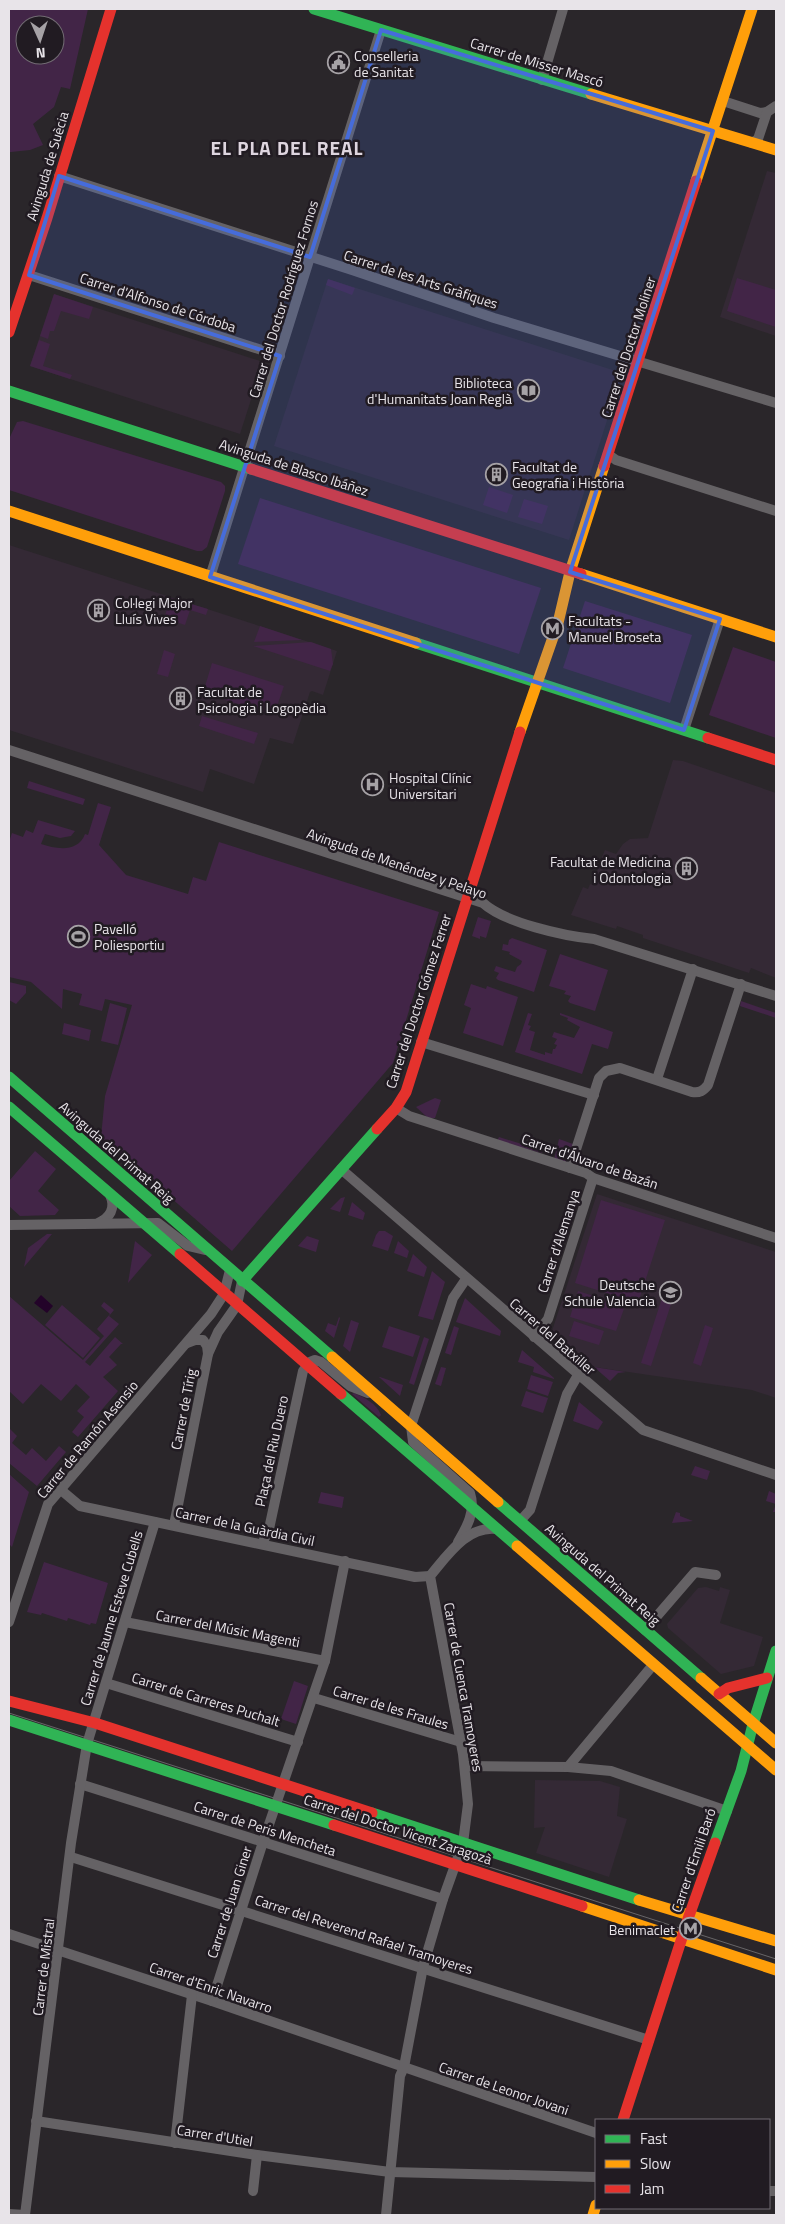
<svg xmlns="http://www.w3.org/2000/svg" width="785" height="2224" font-family="'Titillium Web',sans-serif">
<style>
.built{fill:#342935}
.green{fill:#422547;fill-rule:evenodd}
.water{fill:#230329}
.lines{fill:none;stroke-linecap:round;stroke-linejoin:round}
.street{stroke:#656265;stroke-width:10}
.fast{stroke:#30b455;stroke-width:11}
.slow{stroke:#ff9f0a;stroke-width:11}
.jam{stroke:#e5322d;stroke-width:11}
.tram{stroke:#676567;stroke-width:1}
.marked{fill:#466cdb;fill-opacity:0.2;stroke:#466cdb;stroke-width:4;stroke-linejoin:round}
.labels{text-anchor:middle;dominant-baseline:central;stroke-width:5;stroke-linejoin:round;paint-order:stroke}
.poi-label{font-size:14px;fill:#e8e4e9;stroke:#211b22;text-anchor:start}
.street-label{font-size:14px;fill:#e8e4e9;stroke:#211b22}
.district-label{font-size:19px;font-weight:bold;letter-spacing:1px;fill:#ded5df;stroke:#211b22}
</style>
<rect width="100%" height="100%" fill="#2a262a"/>
<g class="built">
<path d="M 767,171 L 776,173 L 776,336 L 720,317 Z"/>
<path d="M 328,279 L 622,373 L 569,540 L 274,446 Z"/>
<path d="M 54,294 L 263,362 L 240,434 L 30,366 Z"/>
<path d="M 9,545 L 337,651 L 323,695 L 312,691 L 310,692 L 293,744 L 270,738 L 254,784 L 210,769 L 203,792 L 9,730 Z"/>
<path d="M 673,760 L 683,761 L 776,793 L 776,978 L 751,968 L 749,973 L 643,938 L 643,935 L 617,926 L 616,929 L 571,915 L 583,887 L 588,889 L 590,884 L 594,885 L 599,864 L 605,850 L 616,854 L 623,844 L 630,839 L 648,838 Z"/>
<path d="M 597,1194 L 776,1252 L 776,1398 L 752,1390 L 594,1367 L 552,1331 Z"/>
<path d="M 706,1587 L 719,1591 L 720,1587 L 730,1590 L 720,1623 L 763,1637 L 754,1666 L 721,1674 L 668,1628 L 667,1624 L 698,1588 Z"/>
<path d="M 535,1780 L 600,1781 L 620,1787 L 617,1816 L 627,1819 L 609,1877 L 536,1853 L 545,1827 L 534,1828 Z"/>
</g>
<g class="green">
<path d="M 9,9 L 88,9 L 70,89 L 61,87 L 54,107 L 33,124 L 43,145 L 30,150 L 11,152 L 9,152 ZM 25,25 L 55,25 L 55,55 L 25,55 Z"/>
<path d="M 737,278 L 776,290 L 776,327 L 727,311 Z"/>
<path d="M 328,279 L 355,288 L 352,295 L 326,285 Z"/>
<path d="M 54,294 L 93,307 L 89,319 L 61,311 L 54,331 L 50,331 L 48,339 L 40,336 Z"/>
<path d="M 39,340 L 50,344 L 43,366 L 72,375 L 70,379 L 30,366 Z"/>
<path d="M 23,421 L 221,482 L 225,486 L 225,491 L 207,547 L 202,551 L 197,551 L 9,490 L 9,439 L 17,422 Z"/>
<path d="M 489,487 L 513,495 L 507,513 L 483,505 Z"/>
<path d="M 260,498 L 541,588 L 519,654 L 238,564 Z"/>
<path d="M 524,499 L 548,506 L 542,524 L 518,517 Z"/>
<path d="M 171,598 L 208,609 L 206,615 L 190,610 L 185,625 L 164,618 Z"/>
<path d="M 585,601 L 692,635 L 670,703 L 563,668 Z"/>
<path d="M 260,626 L 302,640 L 254,642 Z"/>
<path d="M 311,642 L 331,649 L 333,664 L 330,671 L 253,646 Z"/>
<path d="M 733,647 L 776,662 L 776,738 L 709,715 Z"/>
<path d="M 164,650 L 175,654 L 168,677 L 157,674 Z"/>
<path d="M 212,663 L 284,686 L 274,715 L 203,693 Z"/>
<path d="M 202,716 L 258,733 L 254,744 L 199,726 Z"/>
<path d="M 29,781 L 85,799 L 83,805 L 27,788 Z"/>
<path d="M 98,803 L 111,807 L 99,845 L 126,875 L 188,894 L 193,877 L 206,881 L 219,842 L 439,912 L 393,1063 L 232,1251 L 101,1137 L 105,1096 L 132,1005 L 105,999 L 102,1011 L 79,1005 L 82,994 L 63,989 L 62,1009 L 31,982 L 9,977 L 9,842 L 12,833 L 23,837 L 26,830 L 33,833 L 38,820 L 75,831 L 71,836 L 60,838 L 45,834 L 41,844 C 56,849 78,853 85,834 L 88,835 Z"/>
<path d="M 478,917 L 491,921 L 486,938 L 480,936 L 480,939 L 472,936 Z"/>
<path d="M 512,938 L 547,950 L 534,992 L 498,980 L 496,978 L 499,973 L 494,971 L 496,966 L 515,972 L 517,967 L 521,964 L 522,961 L 509,954 L 510,952 L 502,950 L 503,944 L 508,945 L 509,940 Z"/>
<path d="M 560,954 L 608,970 L 595,1011 L 570,1003 L 568,1001 L 571,996 L 564,994 L 566,991 L 549,986 Z"/>
<path d="M 9,982 L 26,986 L 26,993 L 16,1004 L 9,1000 Z"/>
<path d="M 471,984 L 486,989 L 487,986 L 518,997 L 503,1046 L 463,1033 L 471,1008 L 464,1005 Z"/>
<path d="M 741,1001 L 776,1013 L 776,1018 L 740,1006 Z"/>
<path d="M 110,1003 L 127,1008 L 118,1045 L 101,1041 Z"/>
<path d="M 528,1013 L 532,1014 L 528,1025 L 531,1026 L 529,1030 L 535,1032 L 530,1050 L 545,1055 L 545,1052 L 552,1054 L 553,1049 L 555,1049 L 557,1045 L 554,1044 L 557,1039 L 552,1037 L 554,1032 L 574,1038 L 580,1027 L 567,1020 L 568,1018 L 560,1015 L 560,1013 L 613,1032 L 608,1049 L 592,1044 L 582,1074 L 515,1052 Z"/>
<path d="M 64,1023 L 91,1030 L 89,1041 L 62,1034 Z"/>
<path d="M 435,1098 L 441,1100 L 435,1118 L 428,1118 L 416,1107 Z"/>
<path d="M 499,1137 L 541,1150 L 542,1153 L 497,1141 Z"/>
<path d="M 559,1139 L 573,1144 L 566,1163 L 554,1160 Z"/>
<path d="M 35,1151 L 56,1169 L 38,1191 L 59,1210 L 55,1215 L 20,1216 L 9,1206 L 9,1181 Z"/>
<path d="M 345,1197 L 340,1212 L 330,1209 L 341,1198 Z"/>
<path d="M 601,1200 L 665,1220 L 638,1303 L 575,1283 Z"/>
<path d="M 352,1202 L 365,1213 L 363,1220 L 348,1215 Z"/>
<path d="M 379,1231 L 385,1231 L 393,1236 L 388,1251 L 372,1246 L 376,1235 Z"/>
<path d="M 47,1234 L 52,1234 L 24,1267 L 28,1248 Z"/>
<path d="M 307,1236 L 319,1240 L 316,1252 L 298,1246 Z"/>
<path d="M 135,1241 L 152,1255 L 128,1283 Z"/>
<path d="M 398,1241 L 409,1251 L 407,1258 L 394,1253 Z"/>
<path d="M 413,1254 L 427,1267 L 424,1277 L 407,1271 Z"/>
<path d="M 432,1271 L 445,1282 L 433,1320 L 418,1316 Z"/>
<path d="M 578,1291 L 625,1306 L 616,1331 L 570,1317 Z"/>
<path d="M 9,1296 L 83,1360 L 104,1336 L 97,1329 L 110,1314 L 101,1306 L 104,1302 L 114,1310 L 109,1316 L 119,1324 L 85,1362 L 90,1366 L 115,1337 L 123,1344 L 121,1344 L 109,1357 L 117,1365 L 103,1377 L 118,1391 L 78,1437 L 72,1432 L 84,1417 L 77,1411 L 90,1397 L 76,1384 L 61,1401 L 41,1384 L 23,1404 L 9,1391 Z"/>
<path d="M 465,1298 L 501,1331 L 500,1336 L 456,1322 Z"/>
<path d="M 662,1298 L 672,1301 L 651,1366 L 641,1363 Z"/>
<path d="M 62,1305 L 100,1338 L 83,1358 L 45,1325 Z"/>
<path d="M 339,1317 L 340,1318 L 334,1338 L 325,1331 L 328,1323 L 336,1326 Z"/>
<path d="M 351,1320 L 359,1323 L 350,1352 L 343,1346 Z"/>
<path d="M 574,1321 L 604,1331 L 599,1345 L 569,1336 Z"/>
<path d="M 705,1325 L 713,1328 L 701,1366 L 693,1363 Z"/>
<path d="M 389,1326 L 420,1336 L 413,1357 L 382,1347 Z"/>
<path d="M 454,1326 L 459,1328 L 451,1355 L 445,1353 Z"/>
<path d="M 424,1337 L 429,1339 L 414,1385 L 409,1383 Z"/>
<path d="M 522,1350 L 554,1378 L 554,1379 L 533,1372 L 534,1367 L 518,1362 Z"/>
<path d="M 441,1367 L 446,1368 L 441,1386 L 435,1384 Z"/>
<path d="M 594,1367 L 626,1372 L 618,1373 L 610,1381 Z"/>
<path d="M 531,1375 L 553,1382 L 548,1396 L 527,1389 Z"/>
<path d="M 380,1377 L 403,1385 L 400,1396 L 379,1377 Z"/>
<path d="M 526,1391 L 548,1398 L 543,1413 L 521,1406 Z"/>
<path d="M 354,1393 C 365,1398 376,1403 381,1415 L 379,1417 L 352,1394 Z"/>
<path d="M 579,1402 L 603,1422 L 598,1430 L 573,1421 Z"/>
<path d="M 9,1428 L 17,1436 L 12,1443 L 26,1455 L 32,1448 L 46,1461 L 59,1446 L 66,1452 L 37,1486 L 9,1463 Z"/>
<path d="M 695,1466 L 710,1471 L 707,1480 L 691,1475 Z"/>
<path d="M 9,1474 L 29,1492 L 12,1547 L 9,1544 Z"/>
<path d="M 769,1491 L 776,1494 L 776,1512 L 773,1512 L 776,1504 L 766,1501 Z"/>
<path d="M 321,1492 L 344,1497 L 342,1508 L 318,1503 Z"/>
<path d="M 676,1512 L 680,1513 L 680,1516 L 693,1521 L 672,1523 Z"/>
<path d="M 44,1562 L 108,1583 L 96,1624 L 91,1623 L 90,1625 L 68,1618 L 67,1621 L 42,1613 L 41,1615 L 27,1612 Z"/>
<path d="M 294,1681 L 308,1686 L 296,1724 L 281,1719 Z"/>
</g>
<path class="water" d="M 41,1295 L 53,1306 L 47,1313 L 34,1303 Z"/>
<g class="lines">
<g class="street">
<path d="M 542,80 L 563,9"/>
<path d="M 723,101 L 760,113 L 767,112 L 776,106"/>
<path d="M 752,143 L 758,139 L 767,112"/>
<path d="M 59,176 L 352,270 L 494,318 L 776,403"/>
<path d="M 29,275 L 280,356"/>
<path d="M 609,455 L 616,460 L 776,511"/>
<path d="M 210,577 L 381,30"/>
<path d="M 684,730 L 720,619"/>
<path d="M 9,750 L 483,903 C 505,923 564,936 594,939 L 776,996"/>
<path d="M 421,1042 L 594,1095"/>
<path d="M 657,1079 L 693,969"/>
<path d="M 396,1108 L 409,1116 L 586,1173 L 593,1178 L 776,1238"/>
<path d="M 570,1168 L 599,1078 L 606,1071 L 620,1068 L 692,1092 C 700,1093 703,1091 708,1085 L 741,984"/>
<path d="M 341,1169 L 643,1430 L 776,1475"/>
<path d="M 98,1223 C 110,1218 116,1208 110,1195"/>
<path d="M 9,1225 L 158,1223 L 188,1246 L 205,1250"/>
<path d="M 534,1337 L 548,1319 L 593,1178"/>
<path d="M 187,1343 L 195,1340 L 203,1340 L 207,1346 L 208,1354"/>
<path d="M 61,1490 L 80,1506 L 415,1577 L 430,1576"/>
<path d="M 520,1521 L 530,1510 L 567,1394 L 578,1375"/>
<path d="M 174,1525 L 208,1354 L 218,1332 L 237,1305 L 242,1281"/>
<path d="M 458,1542 C 467,1527 476,1511 470,1493 L 413,1442 L 411,1426 L 453,1298 L 466,1279"/>
<path d="M 262,1544 L 269,1529 L 303,1371 L 310,1362 L 315,1360 L 321,1362 L 350,1386 L 368,1393"/>
<path d="M 9,1622 L 48,1504 L 211,1314 L 224,1294 L 230,1270"/>
<path d="M 125,1622 L 325,1661"/>
<path d="M 645,1630 L 695,1572 L 716,1575"/>
<path d="M 106,1683 L 298,1742"/>
<path d="M 314,1698 L 461,1742"/>
<path d="M 465,1766 L 568,1767 L 611,1771 L 727,1811"/>
<path d="M 568,1767 L 653,1665"/>
<path d="M 80,1784 L 443,1899"/>
<path d="M 71,1857 L 649,2040"/>
<path d="M 9,1934 L 212,2001 L 596,2133"/>
<path d="M 212,2001 L 263,1842 L 325,1661 L 345,1561"/>
<path d="M 36,2121 L 257,2155 L 390,2172 L 596,2177"/>
<path d="M 175,2143 L 192,1995"/>
<path d="M 253,2191 L 257,2155"/>
<path d="M 769,2191 L 776,2191"/>
<path d="M 9,2214 L 25,2215"/>
<path d="M 25,2215 L 71,1843 L 87,1744 L 155,1522"/>
<path d="M 386,2215 L 400,2076 L 404,2067 L 423,1967 L 443,1899 L 463,1843 L 468,1804 L 463,1754 L 430,1576 C 447,1556 467,1525 497,1529"/>
</g>
<g class="fast">
<path d="M 314,9 L 591,94"/>
<path d="M 9,391 L 251,469"/>
<path d="M 416,643 L 708,738"/>
<path d="M 9,1077 L 332,1357"/>
<path d="M 9,1107 L 180,1254"/>
<path d="M 242,1281 L 377,1129"/>
<path d="M 341,1394 L 517,1546"/>
<path d="M 498,1502 L 701,1678"/>
<path d="M 9,1720 L 334,1825"/>
<path d="M 372,1813 L 639,1900"/>
<path d="M 715,1843 L 741,1771 L 753,1724 L 776,1651"/>
</g>
<g class="slow">
<path d="M 591,94 L 776,150"/>
<path d="M 696,181 L 752,9"/>
<path d="M 9,511 L 416,643"/>
<path d="M 581,574 L 776,637"/>
<path d="M 520,732 L 558,623 L 570,572 L 604,466"/>
<path d="M 332,1357 L 498,1502"/>
<path d="M 517,1546 L 776,1770"/>
<path d="M 701,1678 L 776,1743"/>
<path d="M 639,1900 L 776,1941"/>
<path d="M 582,1906 L 776,1970"/>
<path d="M 593,2215 L 596,2205"/>
</g>
<g class="jam">
<path d="M 9,332 L 47,218 L 111,9"/>
<path d="M 604,466 L 696,181"/>
<path d="M 251,469 L 581,574"/>
<path d="M 708,738 L 776,760"/>
<path d="M 377,1129 L 396,1108 L 406,1092 L 520,732"/>
<path d="M 180,1254 L 341,1394"/>
<path d="M 719,1694 L 728,1688 L 767,1678"/>
<path d="M 9,1701 L 95,1723 L 372,1813"/>
<path d="M 334,1825 L 582,1906"/>
<path d="M 623,2120 L 689,1916 L 715,1843"/>
</g>
<path class="tram" d="M 9,1713 L 776,1959"/>
</g>
<path class="marked" d="M 381,30 L 713,131 L 570,572 L 720,619 L 684,730 L 210,577 L 280,356 L 29,275 L 59,176 L 310,257 Z"/>
<defs>
<symbol id="civic-ring" viewBox="-11 -11 22 22"><circle r="9.5" fill="#211b22" stroke="#a6a2a6" stroke-width="1.5"/><path d="M-.6-6.5H3V-4.5H.6V-3L4-1V1h2V6H-6V1h2V-1L-.6-3ZM-1.2 2.5V6h2.4V2.5Z" fill="#a6a2a6"/></symbol>
<symbol id="library-ring" viewBox="-11 -11 22 22"><circle r="9.5" fill="#211b22" stroke="#a6a2a6" stroke-width="1.5"/><path d="M-6-4Q-3-5.5-.7-3.5V5Q-3 3-6 4ZM6-4Q3-5.5 .7-3.5V5Q3 3 6 4Z" fill="#a6a2a6"/></symbol>
<symbol id="building-ring" viewBox="-11 -11 22 22"><circle r="9.5" fill="#211b22" stroke="#a6a2a6" stroke-width="1.5"/><path d="M-4-6H4V6H1V3H-1V6H-4ZM-2.5-4.3h1.7v1.8h-1.7ZM.8-4.3h1.7v1.8H.8ZM-2.5-1h1.7V.8h-1.7ZM.8-1h1.7V.8H.8Z" fill="#a6a2a6"/></symbol>
<symbol id="metro-ring" viewBox="-11 -11 22 22"><circle r="9.5" fill="#211b22" stroke="#a6a2a6" stroke-width="1.5"/><path d="M-5.5 5V-5H-3L0 0L3-5H5.5V5H3V-.5L0 4L-3-.5V5Z" fill="#a6a2a6"/></symbol>
<symbol id="hospital-ring" viewBox="-11 -11 22 22"><circle r="9.5" fill="#211b22" stroke="#a6a2a6" stroke-width="1.5"/><path d="M-5-5h3v3.5h4V-5h3V5h-3V1.5h-4V5h-3Z" fill="#a6a2a6"/></symbol>
<symbol id="stadium-ring" viewBox="-11 -11 22 22"><circle r="9.5" fill="#211b22" stroke="#a6a2a6" stroke-width="1.5"/><path d="M0-5a6.5 5 0 1 0 0 10a6.5 5 0 1 0 0-10ZM-3.5-1.8h7v3.6h-7Z" fill="#a6a2a6"/></symbol>
<symbol id="school-ring" viewBox="-11 -11 22 22"><circle r="9.5" fill="#211b22" stroke="#a6a2a6" stroke-width="1.5"/><path d="M0-5L7-2L0 1L-7-2ZM-4 1L0 2.5L4 1V4Q0 6-4 4Z" fill="#a6a2a6"/></symbol>
</defs>
<g fill-rule="evenodd">
<use href="#civic-ring" x="326" y="50" width="25" height="25"/>
<use href="#library-ring" x="516" y="378" width="25" height="25"/>
<use href="#building-ring" x="484" y="462" width="25" height="25"/>
<use href="#building-ring" x="86" y="598" width="25" height="25"/>
<use href="#metro-ring" x="540" y="616" width="25" height="25"/>
<use href="#building-ring" x="168" y="686" width="25" height="25"/>
<use href="#hospital-ring" x="360" y="772" width="25" height="25"/>
<use href="#building-ring" x="674" y="856" width="25" height="25"/>
<use href="#stadium-ring" x="66" y="924" width="25" height="25"/>
<use href="#school-ring" x="658" y="1280" width="25" height="25"/>
<use href="#metro-ring" x="678" y="1916" width="25" height="25"/>
</g>
<g class="labels">
<g class="poi-label">
<text x="354" y="55">Conselleria<tspan x="354" dy="16">de Sanitat</tspan></text>
<text x="512" y="382" text-anchor="end">Biblioteca<tspan x="512" dy="16">d'Humanitats Joan Reglà</tspan></text>
<text x="512" y="466">Facultat de<tspan x="512" dy="16">Geografia i Història</tspan></text>
<text x="115" y="602">Col·legi Major<tspan x="115" dy="16">Lluís Vives</tspan></text>
<text x="568" y="620">Facultats -<tspan x="568" dy="16">Manuel Broseta</tspan></text>
<text x="197" y="691">Facultat de<tspan x="197" dy="16">Psicologia i Logopèdia</tspan></text>
<text x="389" y="777">Hospital Clínic<tspan x="389" dy="16">Universitari</tspan></text>
<text x="671" y="861" text-anchor="end">Facultat de Medicina<tspan x="671" dy="16">i Odontologia</tspan></text>
<text x="94" y="928">Pavelló<tspan x="94" dy="16">Poliesportiu</tspan></text>
<text x="655" y="1284" text-anchor="end">Deutsche<tspan x="655" dy="16">Schule Valencia</tspan></text>
<text x="675" y="1929" text-anchor="end">Benimaclet</text>
</g>
<g class="street-label">
<text transform="translate(537 62) rotate(17)">Carrer de Misser Mascó</text>
<text transform="translate(47 166) rotate(-73)">Avinguda de Suècia</text>
<text transform="translate(421 279) rotate(18)">Carrer de les Arts Gràfiques</text>
<text transform="translate(283 299) rotate(-73)">Carrer del Doctor Rodríguez Fornos</text>
<text transform="translate(158 302) rotate(18)">Carrer d'Alfonso de Córdoba</text>
<text transform="translate(628 347) rotate(-72)">Carrer del Doctor Moliner</text>
<text transform="translate(294 467) rotate(18)">Avinguda de Blasco Ibáñez</text>
<text transform="translate(397 863) rotate(19)">Avinguda de Menéndez y Pelayo</text>
<text transform="translate(418 1001) rotate(-72)">Carrer del Doctor Gómez Ferrer</text>
<text transform="translate(117 1152) rotate(41)">Avinguda del Primat Reig</text>
<text transform="translate(590 1161) rotate(19)">Carrer d'Álvaro de Bazán</text>
<text transform="translate(558 1241) rotate(-72)">Carrer d'Alemanya</text>
<text transform="translate(553 1336) rotate(41)">Carrer del Batxiller</text>
<text transform="translate(183 1409) rotate(-79)">Carrer de Tírig</text>
<text transform="translate(87 1439) rotate(-50)">Carrer de Ramón Asensio</text>
<text transform="translate(271 1451) rotate(-78)">Plaça del Riu Duero</text>
<text transform="translate(245 1526) rotate(12)">Carrer de la Guàrdia Civil</text>
<text transform="translate(603 1574) rotate(41)">Avinguda del Primat Reig</text>
<text transform="translate(111 1618) rotate(-73)">Carrer de Jaume Esteve Cubells</text>
<text transform="translate(228 1628) rotate(11)">Carrer del Músic Magenti</text>
<text transform="translate(464 1687) rotate(80)">Carrer de Cuenca Tramoyeres</text>
<text transform="translate(206 1699) rotate(17)">Carrer de Carreres Puchalt</text>
<text transform="translate(391 1707) rotate(17)">Carrer de les Fraules</text>
<text transform="translate(265 1828) rotate(18)">Carrer de Peris Mencheta</text>
<text transform="translate(398 1829) rotate(18)">Carrer del Doctor Vicent Zaragozà</text>
<text transform="translate(693 1860) rotate(-71)">Carrer d'Emili Baró</text>
<text transform="translate(229 1902) rotate(-72)">Carrer de Juan Giner</text>
<text transform="translate(364 1934) rotate(18)">Carrer del Reverend Rafael Tramoyeres</text>
<text transform="translate(43 1967) rotate(-83)">Carrer de Mistral</text>
<text transform="translate(211 1987) rotate(19)">Carrer d'Enric Navarro</text>
<text transform="translate(504 2088) rotate(19)">Carrer de Leonor Jovani</text>
<text transform="translate(215 2135) rotate(9)">Carrer d'Utiel</text>
</g>
<g class="district-label">
<text x="287" y="147">EL PLA DEL REAL</text>
</g>
</g>
<rect width="785" height="2224" fill="none" stroke="#e8e4e9" stroke-width="20"/>
<rect x="595" y="2119" width="175" height="90" fill="#211b22" stroke="#716b72"/>
<rect x="605" y="2135" width="25" height="8" fill="#30b455" stroke="#716b72"/>
<text x="640" y="2144" font-size="15" fill="#e8e4e9">Fast</text>
<rect x="605" y="2160" width="25" height="8" fill="#ff9f0a" stroke="#716b72"/>
<text x="640" y="2169" font-size="15" fill="#e8e4e9">Slow</text>
<rect x="605" y="2185" width="25" height="8" fill="#e5322d" stroke="#716b72"/>
<text x="640" y="2194" font-size="15" fill="#e8e4e9">Jam</text>
<g transform="translate(40 40) rotate(177)"><circle r="24" fill="#211b22" stroke="#716b72"/>
<path d="M0-4L9 19L0 12L-9 19Z" fill="#a6a2a6"/>
<text y="-8" font-size="14" font-weight="bold" text-anchor="middle" fill="#e8e4e9">N</text>
</g>
</svg>
